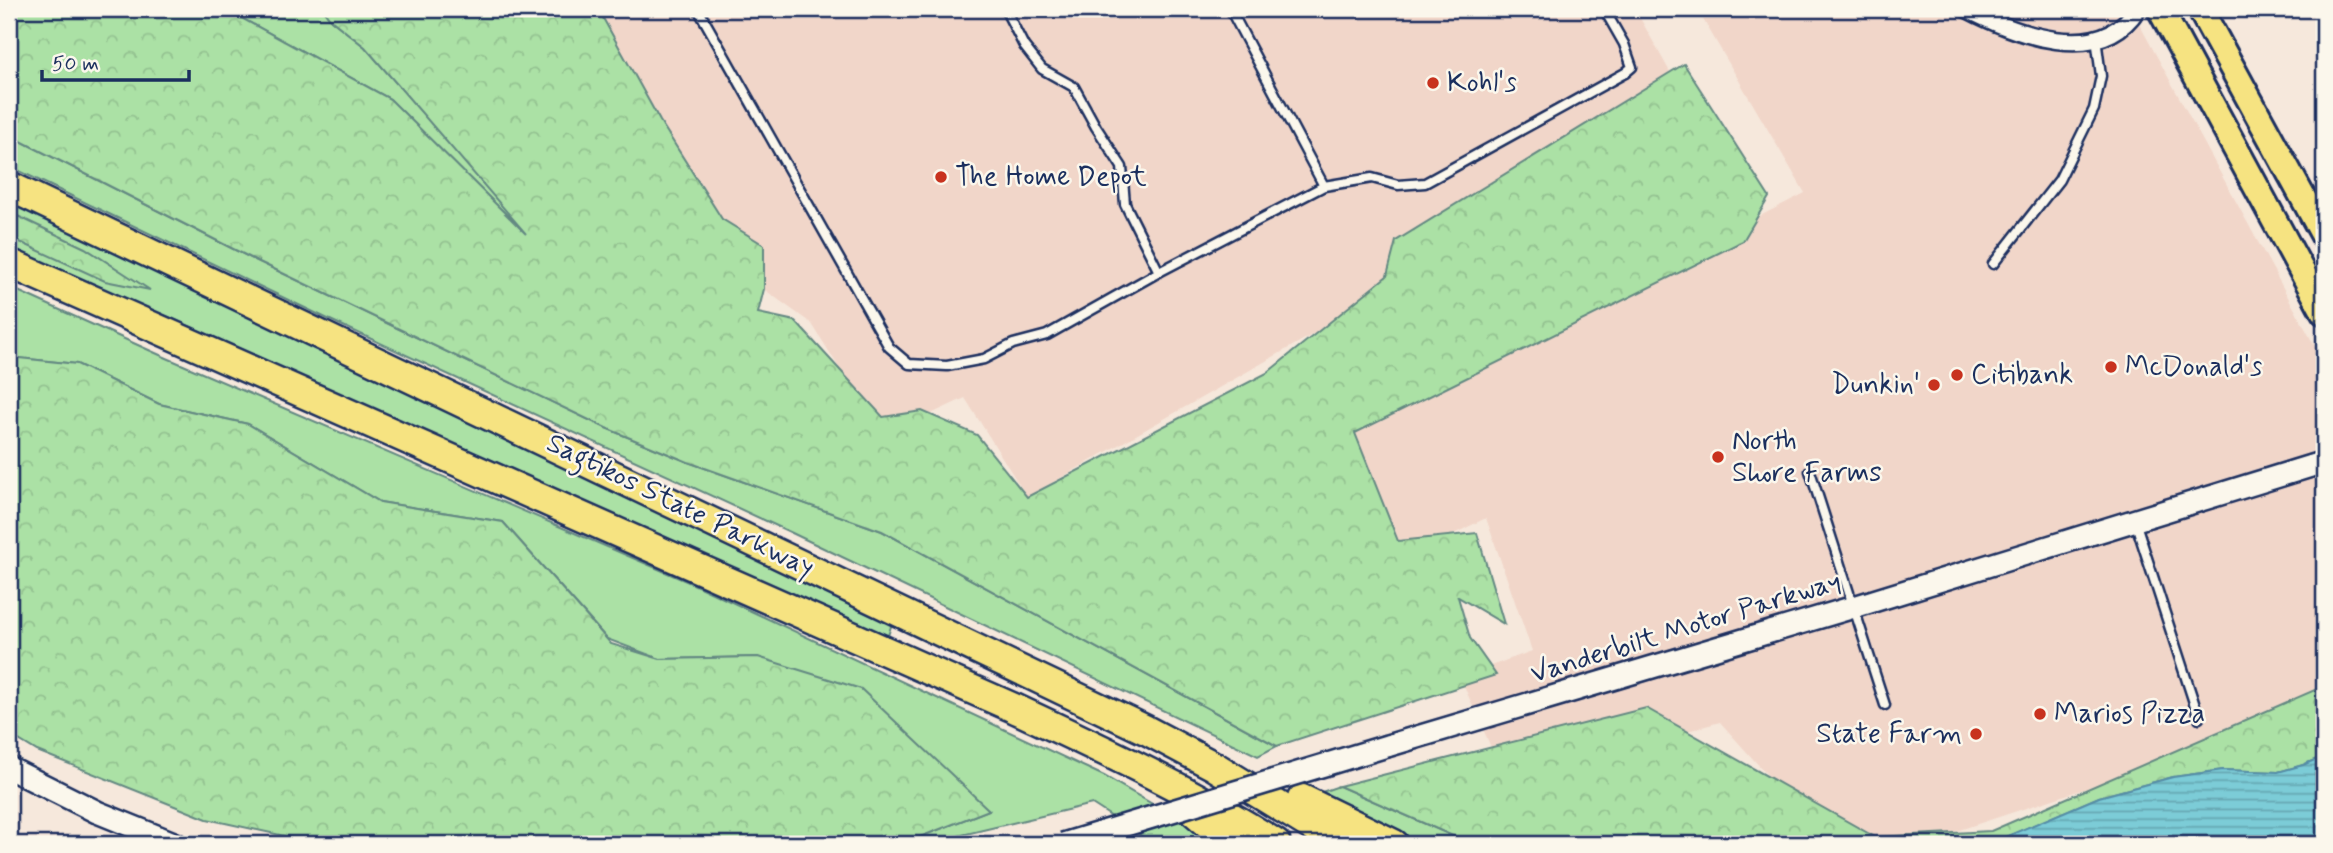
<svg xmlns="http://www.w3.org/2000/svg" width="2333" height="853" font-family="Mynerve,sans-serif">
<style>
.built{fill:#f1d6c9}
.grass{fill:#abe1a5;stroke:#638882;stroke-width:2}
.forest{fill:url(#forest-crowns);stroke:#638882;stroke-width:2}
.water{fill:url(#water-rules);stroke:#558da7;stroke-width:2}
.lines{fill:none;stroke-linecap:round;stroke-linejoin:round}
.service-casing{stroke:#1b2f5e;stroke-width:13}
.minor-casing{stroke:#1b2f5e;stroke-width:21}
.secondary-casing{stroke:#1b2f5e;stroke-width:26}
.primary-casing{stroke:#1b2f5e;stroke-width:30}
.motorway-casing{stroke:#1b2f5e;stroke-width:33}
.service{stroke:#fbf7ec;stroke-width:8}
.minor{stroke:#fbf7ec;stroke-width:16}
.secondary{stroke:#fbf7ec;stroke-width:21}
.primary{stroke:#f6e381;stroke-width:24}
.motorway{stroke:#f6e381;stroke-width:28}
.secondary-bridge-casing{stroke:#1b2f5e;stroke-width:26;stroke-linecap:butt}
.secondary-bridge{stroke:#fbf7ec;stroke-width:21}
.poi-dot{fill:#c8321e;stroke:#fbf7ec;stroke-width:2.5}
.labels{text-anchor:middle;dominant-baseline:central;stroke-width:5;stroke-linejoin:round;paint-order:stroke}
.poi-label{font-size:28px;fill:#1b2f5e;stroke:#fbf7ec;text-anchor:start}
.street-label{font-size:28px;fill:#1b2f5e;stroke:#fbf7ec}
</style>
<defs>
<pattern id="forest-crowns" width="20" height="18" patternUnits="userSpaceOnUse" patternTransform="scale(1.75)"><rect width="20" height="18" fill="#abe1a5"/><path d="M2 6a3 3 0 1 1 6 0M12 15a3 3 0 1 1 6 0" fill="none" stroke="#93c190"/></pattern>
<pattern id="water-rules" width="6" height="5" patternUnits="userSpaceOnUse" patternTransform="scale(1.75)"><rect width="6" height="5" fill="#7cccd7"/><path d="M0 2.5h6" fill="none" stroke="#65a6b2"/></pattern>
</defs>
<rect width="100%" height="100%" fill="#f6e8dc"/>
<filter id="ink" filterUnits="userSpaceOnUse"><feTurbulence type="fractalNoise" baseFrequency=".0143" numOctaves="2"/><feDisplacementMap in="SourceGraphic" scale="14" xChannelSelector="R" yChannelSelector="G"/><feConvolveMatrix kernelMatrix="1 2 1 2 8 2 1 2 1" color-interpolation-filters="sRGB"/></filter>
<g filter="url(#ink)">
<g class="built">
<path d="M 567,9 L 1635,9 L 1695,117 L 1027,497 L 965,398 L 882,437 L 812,324 L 696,240 Z"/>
<path d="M 1697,9 L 2131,9 L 2324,363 L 2324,710 L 1917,844 L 1829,844 L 1720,722 L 1506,781 L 1460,677 L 1532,651 L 1486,518 L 1385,568 L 1309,446 L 1805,193 Z"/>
</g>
<g class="grass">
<path d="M 225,9 L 323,9 L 331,20 L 365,47 L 536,244 L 390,99 Z"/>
<path d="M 9,135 L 251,258 L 606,428 L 688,462 L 882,531 L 1277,746 L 1258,756 L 792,533 L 328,319 L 9,166 Z"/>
<path d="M 9,201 L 892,623 L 887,639 L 171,318 L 9,249 Z"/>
<path d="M 9,287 L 160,355 L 691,583 L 1104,776 L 1209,837 L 1216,844 L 1154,844 L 1092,804 L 924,844 L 902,844 L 989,810 L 758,657 L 660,659 L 607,639 L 503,522 L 380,502 L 248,424 L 159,404 L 77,364 L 9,357 Z"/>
<path d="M 1339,786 L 1471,844 L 1421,844 L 1362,822 L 1313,795 Z"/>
</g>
<g class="forest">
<path d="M 9,9 L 225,9 L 390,99 L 526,234 L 365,47 L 331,20 L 323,9 L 598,9 L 660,121 L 722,219 L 764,245 L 764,289 L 758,313 L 795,321 L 883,417 L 922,411 L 977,435 L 1027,497 L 1267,373 L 1387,276 L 1396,241 L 1684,64 L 1769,197 L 1743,241 L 1355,433 L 1398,541 L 1477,533 L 1504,624 L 1458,597 L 1470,638 L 1496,675 L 1277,746 L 882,531 L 688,462 L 606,428 L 251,258 L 9,135 Z"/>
<path d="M 9,212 L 85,248 L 150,290 L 105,281 L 9,237 Z"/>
<path d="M 9,357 L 77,364 L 159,404 L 248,424 L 380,502 L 503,522 L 611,644 L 660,659 L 758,657 L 861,689 L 989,810 L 902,844 L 321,844 L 207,819 L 37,751 L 9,734 Z"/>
<path d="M 2324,686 L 2324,756 L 2303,765 L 2278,772 L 2223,770 L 2173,777 L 2099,797 L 1999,840 L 1999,844 L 1471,844 L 1339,786 L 1646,708 L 1875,837 L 1991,831 Z"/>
</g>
<path class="water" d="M 2324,756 L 2324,836 L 2304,844 L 1999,844 L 1998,840 L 2099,797 L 2173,777 L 2223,770 L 2278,772 L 2303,765 Z"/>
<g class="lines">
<defs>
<g id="service">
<path d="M 698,9 L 889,347 L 909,364 L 947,366 L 984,359 L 1013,344 L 1047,335 L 1159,272 L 1324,186"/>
<path d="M 1005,9 L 1024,46 L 1042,69 L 1074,87 L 1096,127 L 1122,167 L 1125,204 L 1159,272"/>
<path d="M 1230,9 L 1324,186 L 1372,178 L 1398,185 L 1425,183 L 1625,73 L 1632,67 L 1624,44 L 1604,9"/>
<path d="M 1993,264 L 2059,180 L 2094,109 L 2101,76 L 2096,38"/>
<path d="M 1810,471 L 1885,705"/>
<path d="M 2135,521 L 2199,718"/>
</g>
<path id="minor" d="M 1967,9 C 2015,34 2100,67 2137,9"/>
<g id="secondary">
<path d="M 1387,746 L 1854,607 L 2324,462"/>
<path d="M 9,768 L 97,812 L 176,844"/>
</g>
<g id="primary">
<path d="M 2160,9 L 2324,312"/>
<path d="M 2200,9 L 2324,236"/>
</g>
<g id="motorway">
<path d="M 9,186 L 1146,730 L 1214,766 L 1341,844"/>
<path d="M 9,263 L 1014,708 C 1103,750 1193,791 1276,844"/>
<path d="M 1302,799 L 1394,844"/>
<path d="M 1190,808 L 1232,844"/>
</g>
</defs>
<use href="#service" class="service-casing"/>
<use href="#minor" class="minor-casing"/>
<use href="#secondary" class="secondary-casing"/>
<use href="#primary" class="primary-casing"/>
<use href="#motorway" class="motorway-casing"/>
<use href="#service" class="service"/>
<use href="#minor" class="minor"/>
<use href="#secondary" class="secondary"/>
<use href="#primary" class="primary"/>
<use href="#motorway" class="motorway"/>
<defs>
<path id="secondary-bridge" d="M 1063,844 L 1387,746"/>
</defs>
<use href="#secondary-bridge" class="secondary-bridge-casing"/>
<use href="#secondary-bridge" class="secondary-bridge"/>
</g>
</g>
<g class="poi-dot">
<circle cx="1433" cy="83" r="7"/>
<circle cx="941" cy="177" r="7"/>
<circle cx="2111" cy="367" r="7"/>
<circle cx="1957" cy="375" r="7"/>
<circle cx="1934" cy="385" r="7"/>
<circle cx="1718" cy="457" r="7"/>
<circle cx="2040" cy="714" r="7"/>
<circle cx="1976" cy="734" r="7"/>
</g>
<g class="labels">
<g class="poi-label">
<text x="1447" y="83">Kohl's</text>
<text x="955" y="177">The Home Depot</text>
<text x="2125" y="367">McDonald's</text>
<text x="1971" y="375">Citibank</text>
<text x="1920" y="385" text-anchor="end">Dunkin'</text>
<text x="1732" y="441">North<tspan x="1732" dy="32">Shore Farms</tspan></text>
<text x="2054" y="714">Marios Pizza</text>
<text x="1962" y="734" text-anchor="end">State Farm</text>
</g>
<g class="street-label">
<text transform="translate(680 506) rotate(26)">Sagtikos State Parkway</text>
<text transform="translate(1686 628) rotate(-17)">Vanderbilt Motor Parkway</text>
</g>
</g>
<rect width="2333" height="853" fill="none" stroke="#fbf7ec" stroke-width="35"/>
<rect x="18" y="18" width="2298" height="818" fill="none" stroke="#1b2f5e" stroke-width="2.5" filter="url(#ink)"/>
<path d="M42 70v10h147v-10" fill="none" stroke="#1b2f5e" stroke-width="3.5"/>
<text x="52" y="70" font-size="21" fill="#1b2f5e" stroke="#fbf7ec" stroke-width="5" paint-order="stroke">50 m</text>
</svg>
